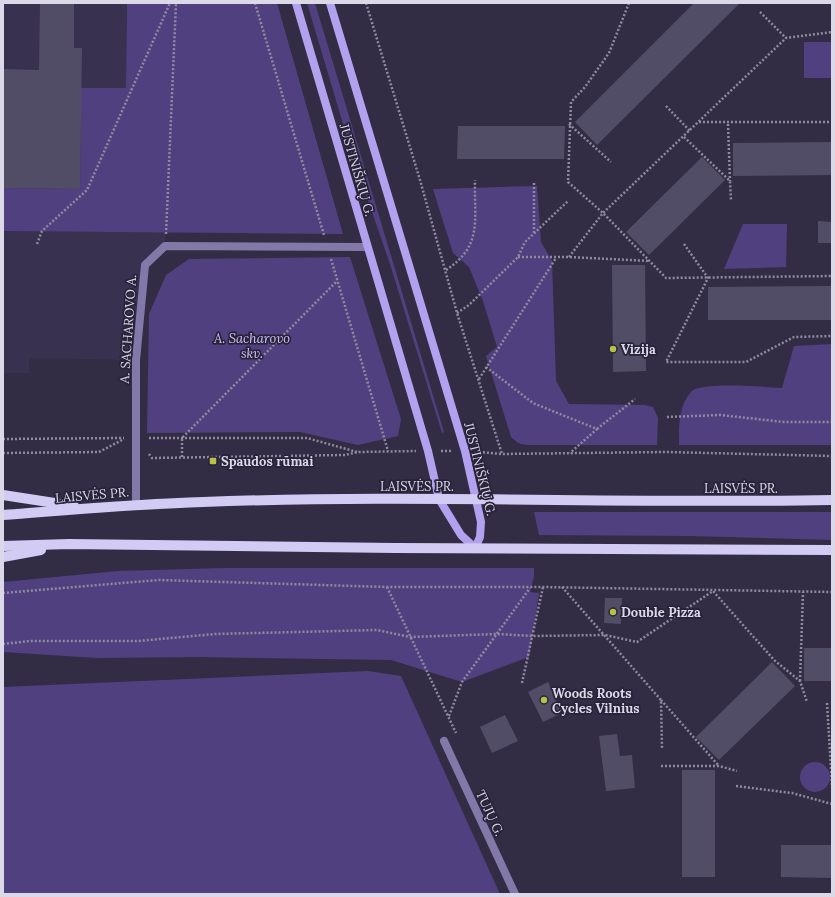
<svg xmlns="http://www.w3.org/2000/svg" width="835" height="897" font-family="Lora,serif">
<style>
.built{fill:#38314f}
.green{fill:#51407f}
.building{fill:#524d66}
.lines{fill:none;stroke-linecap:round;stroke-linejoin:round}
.path{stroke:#8f8b9e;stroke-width:2.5;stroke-dasharray:2 2;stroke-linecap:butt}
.minor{stroke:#8379a9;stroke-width:8}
.secondary{stroke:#b2a1ee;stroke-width:8}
.primary{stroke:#d2cbf3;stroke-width:10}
.poi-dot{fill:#b7c148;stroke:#28233a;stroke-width:1.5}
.labels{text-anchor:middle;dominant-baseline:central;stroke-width:3.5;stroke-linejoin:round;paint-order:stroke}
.street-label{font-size:13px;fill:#dbd9e8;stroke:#28233a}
.park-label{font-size:13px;font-style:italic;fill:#cdc1fa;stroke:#28233a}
.poi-label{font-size:13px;font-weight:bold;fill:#dbd9e8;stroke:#28233a;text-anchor:start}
</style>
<rect width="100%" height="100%" fill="#322d44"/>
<g class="built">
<path d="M 3,3 L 127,3 L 126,88 L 81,89 L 80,189 L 3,188 Z"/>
<path d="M 3,231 L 166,232 L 165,246 L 145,265 L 136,360 L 29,358 L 29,373 L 3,373 Z"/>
</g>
<g class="green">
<path d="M 127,3 L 277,3 L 343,234 L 3,231 L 3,188 L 80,189 L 81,88 L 126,88 Z"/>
<path d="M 307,3 L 315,3 L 444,432 L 442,433 L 390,264 L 352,154 Z"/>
<rect x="804" y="42" width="28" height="36"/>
<path d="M 537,186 L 541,242 L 552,261 L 556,381 L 569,404 L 645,405 L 653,407 L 658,418 L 657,445 L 526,445 L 518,443 L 511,437 L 486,356 L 497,347 L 483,301 L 469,267 L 453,253 L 433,189 Z"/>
<path d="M 743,224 L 787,224 L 786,267 L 724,269 Z"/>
<path d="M 350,257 L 401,419 L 398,436 L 358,445 L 300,432 L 147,433 L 149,314 L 166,275 L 189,259 Z"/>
<path d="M 832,344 L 832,445 L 679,445 C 679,426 678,407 691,392 C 701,381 765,387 782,388 L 794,346 Z"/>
<path d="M 534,512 L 832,512 L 832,540 L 691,536 L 539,535 Z"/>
<path d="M 224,568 L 534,568 L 534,577 L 530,592 L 539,593 L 529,657 L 462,682 L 391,660 L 197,657 L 97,658 L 3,652 L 3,582 L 118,571 Z"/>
<path d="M 368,671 L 401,676 L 500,894 L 3,894 L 3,687 Z"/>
<circle cx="815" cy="777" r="15"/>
</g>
<g class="building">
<path d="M 40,3 L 74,3 L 74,48 L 82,48 L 80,189 L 3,188 L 3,69 L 39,70 Z"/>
<path d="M 694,3 L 740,3 L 597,145 L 575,122 Z"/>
<path d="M 458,126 L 565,126 L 564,159 L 457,159 Z"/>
<path d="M 832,142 L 832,175 L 733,176 L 733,143 Z"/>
<path d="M 702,157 L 725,180 L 649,255 L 626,232 Z"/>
<path d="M 818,221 L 832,222 L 832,243 L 818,243 Z"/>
<path d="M 612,265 L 645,265 L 646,371 L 613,372 Z"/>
<path d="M 832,286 L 832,320 L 708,320 L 708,287 Z"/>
<path d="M 605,598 L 622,598 L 621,624 L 604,623 Z"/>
<rect x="804" y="648" width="28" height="33"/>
<path d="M 772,662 L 795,686 L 719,760 L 696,737 Z"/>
<path d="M 548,682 L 562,713 L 543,722 L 528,692 Z"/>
<path d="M 505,715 L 518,741 L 492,753 L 480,727 Z"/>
<path d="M 617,734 L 620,756 L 632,755 L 635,788 L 606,791 L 599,736 Z"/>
<rect x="682" y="770" width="33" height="107"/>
<path d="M 781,845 L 832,845 L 832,878 L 781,877 Z"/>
</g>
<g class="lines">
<g class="path">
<path d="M 255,3 L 324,235"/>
<path d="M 366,3 L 420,180 L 457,313 L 502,454"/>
<path d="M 629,3 L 609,53 L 585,87 L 571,102 L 568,182 L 603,213 L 666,278 L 832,276"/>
<path d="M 760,12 L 786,38"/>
<path d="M 666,106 L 690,131"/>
<path d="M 699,122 L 832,122"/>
<path d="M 569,124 L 611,162"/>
<path d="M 728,124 L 730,181"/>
<path d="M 684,137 L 730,181 L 731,200"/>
<path d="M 534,233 L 534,181"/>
<path d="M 166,234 L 176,3"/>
<path d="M 37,244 L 42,231 L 87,190 L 170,3"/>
<path d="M 684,244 L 708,278 L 666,362 L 746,362 L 794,337 L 832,336"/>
<path d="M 518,257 L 569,257 L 650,261"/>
<path d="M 569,257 L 603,213 L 786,38 L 832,32"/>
<path d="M 331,259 L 388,451"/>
<path d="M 446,270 C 483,246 474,220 475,180"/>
<path d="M 457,313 L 469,305 L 518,257 L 525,242 L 568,201"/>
<path d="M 486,367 L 533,403 L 597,429 L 570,453"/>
<path d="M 479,379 L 556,258"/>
<path d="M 667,417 L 720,415 L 784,422 L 832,422"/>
<path d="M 597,429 L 635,399"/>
<path d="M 149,438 L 307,438 L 357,452"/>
<path d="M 3,439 L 124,438"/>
<path d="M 441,451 L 452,451"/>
<path d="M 479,452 L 502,454 L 666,452 L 832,456"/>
<path d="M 3,453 L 99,452 L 124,439"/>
<path d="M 149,454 L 152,458 L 345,455 L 358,452 L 416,451"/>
<path d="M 182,457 L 182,438 L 337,281"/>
<path d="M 387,587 L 456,733"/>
<path d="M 562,587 L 661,700 L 662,748"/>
<path d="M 3,593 L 159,580 L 387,587 L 543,587 L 832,592"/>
<path d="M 3,644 L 30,641 L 138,641 L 215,634 L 377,630 L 410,637 L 497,634 L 533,636 L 605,635 L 637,642 L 713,591 L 774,660 L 800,681 L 807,702"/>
<path d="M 800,681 L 803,592"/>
<path d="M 522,683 L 543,587"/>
<path d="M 661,700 L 719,766"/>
<path d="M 827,703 L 832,785"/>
<path d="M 449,716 L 462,682 L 530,588"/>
<path d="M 661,766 L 719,766 L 737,771"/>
<path d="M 736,786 L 792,793 L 832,804"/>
</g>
<g class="minor">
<path d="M 136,505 L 136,360 L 145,265 L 165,246 L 367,247"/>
<path d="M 444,741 L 515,894"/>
</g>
<path class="secondary" d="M 296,3 L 428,451 L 439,499 L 461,535 L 475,548 L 480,537 L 481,522 L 465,451 L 330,3"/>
<g class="primary">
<path d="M 3,495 L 74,506"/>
<path d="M 3,515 C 70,510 136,504 203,502 C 412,494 622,504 832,500"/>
<path d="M 3,546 L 69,544 L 395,548 L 832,550"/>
<path d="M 3,557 L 41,550"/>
</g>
</g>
<g class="poi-dot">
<circle cx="613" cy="349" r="4"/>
<rect x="209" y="457" width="8" height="8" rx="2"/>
<circle cx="613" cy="612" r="4"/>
<circle cx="544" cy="700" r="4"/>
</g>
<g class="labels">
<g class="street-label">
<text transform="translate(357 170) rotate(74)">JUSTINIŠKIŲ G.</text>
<text transform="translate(128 329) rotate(-86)">A. SACHAROVO A.</text>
<text transform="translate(480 469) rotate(76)">JUSTINIŠKIŲ G.</text>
<text x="417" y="486">LAISVĖS PR.</text>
<text x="741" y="488">LAISVĖS PR.</text>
<text transform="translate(92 495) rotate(-5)">LAISVĖS PR.</text>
<text transform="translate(490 813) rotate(65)">TUJŲ G.</text>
</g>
<g class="park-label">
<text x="252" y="338">A. Sacharovo<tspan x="252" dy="15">skv.</tspan></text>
</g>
<g class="poi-label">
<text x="621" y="349">Vizija</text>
<text x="221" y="461">Spaudos rūmai</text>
<text x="621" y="612">Double Pizza</text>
<text x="552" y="693">Woods Roots<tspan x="552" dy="15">Cycles Vilnius</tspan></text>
</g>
</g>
<rect width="835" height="897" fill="none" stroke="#dbd9e8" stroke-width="8"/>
</svg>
